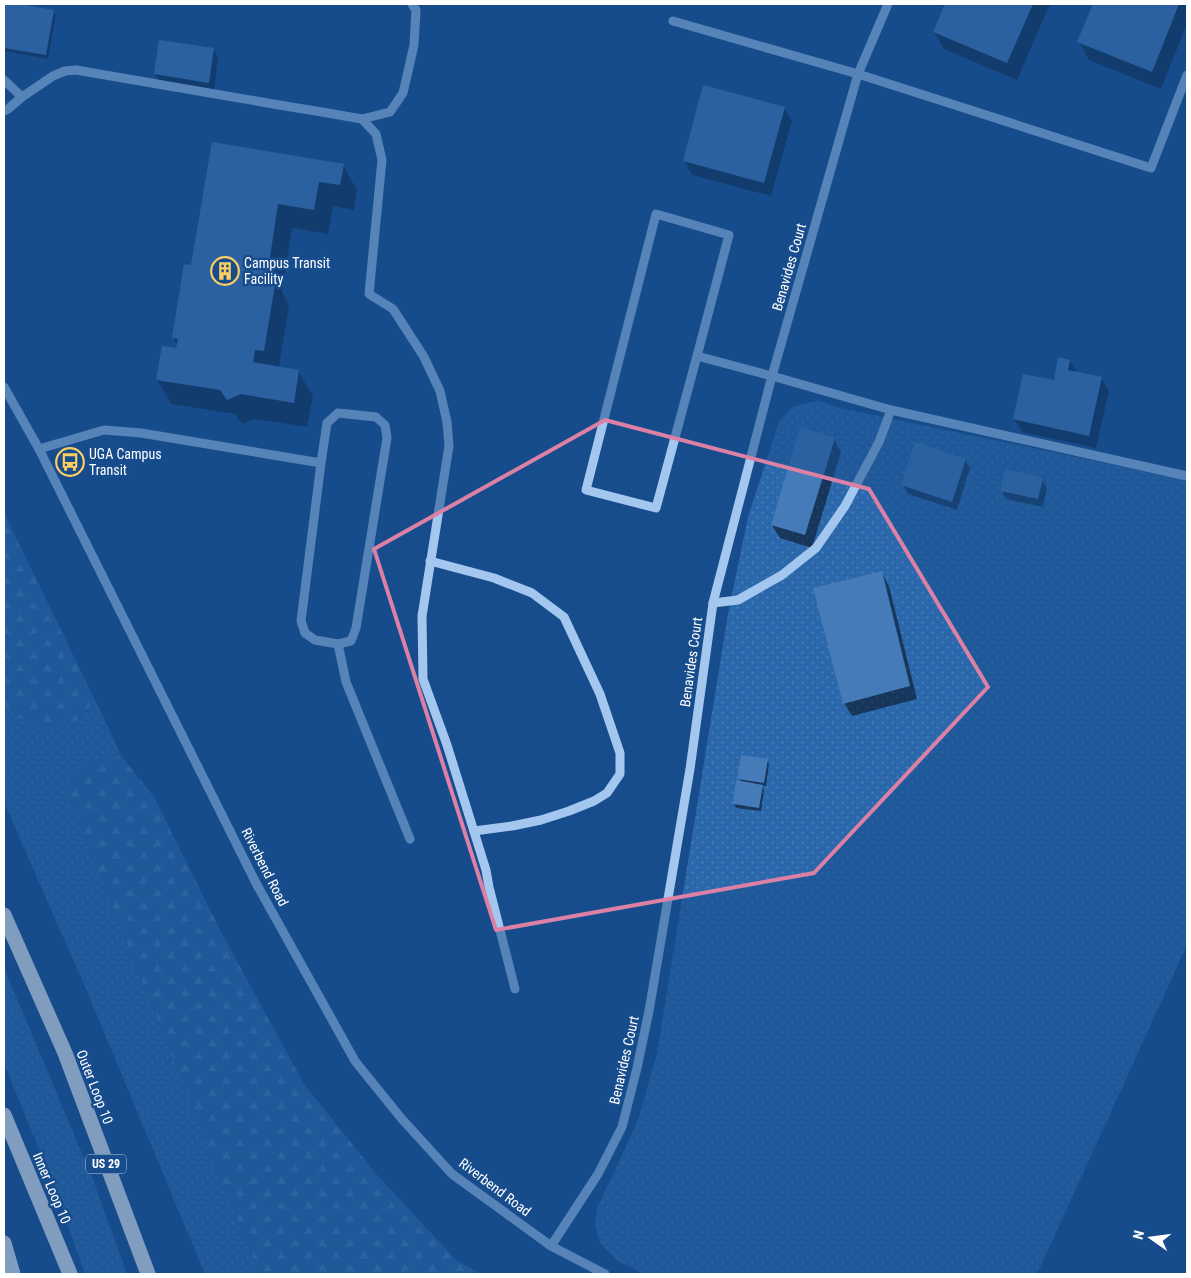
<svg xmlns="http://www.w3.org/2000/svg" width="1191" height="1278" font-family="'Roboto Condensed',sans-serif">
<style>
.grass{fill:url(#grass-dots)}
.forest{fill:url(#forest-firs)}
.shadow{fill:#0007}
.building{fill:#447bb8}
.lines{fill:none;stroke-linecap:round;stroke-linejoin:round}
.minor{stroke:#a3c7ef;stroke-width:9}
.highway{stroke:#fff;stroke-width:15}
.marked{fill:none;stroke:#dd80a5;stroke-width:4;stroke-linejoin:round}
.labels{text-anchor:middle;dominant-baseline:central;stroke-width:5;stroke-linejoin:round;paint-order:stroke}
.shield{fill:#184d8d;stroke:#bacadd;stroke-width:1}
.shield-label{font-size:12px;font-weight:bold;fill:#fff}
.poi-label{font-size:14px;fill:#fff;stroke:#184d8d;text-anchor:start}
.street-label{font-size:14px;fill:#fff;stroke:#184d8d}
</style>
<defs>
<pattern id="grass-dots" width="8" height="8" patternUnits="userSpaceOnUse" patternTransform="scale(1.25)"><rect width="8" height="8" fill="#2a68ab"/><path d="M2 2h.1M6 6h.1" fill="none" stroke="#4a7fb8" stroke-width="1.8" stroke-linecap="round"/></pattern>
<pattern id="forest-firs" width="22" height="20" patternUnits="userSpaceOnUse" patternTransform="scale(1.25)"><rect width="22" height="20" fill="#2a68ab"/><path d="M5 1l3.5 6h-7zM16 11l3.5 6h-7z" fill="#4a7fb8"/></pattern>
</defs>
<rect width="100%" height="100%" fill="#184d8d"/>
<g class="grass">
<path d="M 819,401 L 839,408 L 1187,480 L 1187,945 L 1037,1274 L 644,1274 L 618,1261 L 600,1243 L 595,1225 L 597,1208 L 617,1166 L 638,1120 L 657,1054 L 728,614 L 748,517 L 779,422 L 790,409 L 801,404 Z"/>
<path d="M 95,700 L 122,757 L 94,760 L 66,790 L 259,1274 L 205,1274 L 86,989 L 4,802 L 4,704 L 31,727 L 75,725 Z"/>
<path d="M 4,968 L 92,1177 L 127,1274 L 85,1274 L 54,1186 L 4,1063 Z"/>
</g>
<g class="forest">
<path d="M 4,513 L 95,700 L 75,725 L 48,730 L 31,727 L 4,704 Z"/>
<path d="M 122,757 L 154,797 L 221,932 L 304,1084 L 378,1176 L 456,1260 L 481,1274 L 259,1274 L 66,790 L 72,774 L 94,760 Z"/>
</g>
<g class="shadow">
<path d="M 4,4 L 13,4 L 53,11 L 56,15 L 48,59 L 4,51 Z"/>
<path d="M 946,4 L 1050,4 L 1017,80 L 944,49 L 934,32 Z"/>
<path d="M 1094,4 L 1187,4 L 1187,24 L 1161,89 L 1089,60 L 1079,42 Z"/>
<path d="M 213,49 L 218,58 L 214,91 L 160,83 L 155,74 Z"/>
<path d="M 704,86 L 784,108 L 792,121 L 771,196 L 692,175 L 684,161 Z"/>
<path d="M 213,144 L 343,165 L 357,190 L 354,210 L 333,206 L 328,234 L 292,228 L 282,292 L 289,305 L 279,367 L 298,371 L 313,396 L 307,427 L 255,419 L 242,424 L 235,414 L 171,404 L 157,380 L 177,350 L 178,346 L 173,338 L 192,267 Z"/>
<path d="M 1070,361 L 1077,373 L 1101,378 L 1109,391 L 1096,448 L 1022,432 L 1014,419 L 1055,382 Z"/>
<path d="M 834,439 L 841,452 L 812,548 L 780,538 L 772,525 Z"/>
<path d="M 965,460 L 970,468 L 957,510 L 908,494 L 903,485 Z"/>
<path d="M 1042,479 L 1047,488 L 1043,507 L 1006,499 L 1001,490 Z"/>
<path d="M 881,572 L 889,586 L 917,699 L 852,716 L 844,703 Z"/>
<path d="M 767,761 L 769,764 L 766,786 L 762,786 L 764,790 L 761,811 L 736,808 L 734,804 L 741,782 L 739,778 Z"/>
</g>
<g class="building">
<path d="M 4,4 L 20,4 L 54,10 L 46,55 L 4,48 Z"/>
<path d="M 945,4 L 1033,4 L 1007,63 L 933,32 Z"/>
<path d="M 1093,4 L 1179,4 L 1152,72 L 1077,42 Z"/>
<path d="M 159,40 L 214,48 L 209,83 L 154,74 Z"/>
<path d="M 703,85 L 785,107 L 764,183 L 683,161 Z"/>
<path d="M 212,142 L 344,164 L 340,185 L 319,182 L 314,210 L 278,204 L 267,277 L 276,279 L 264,351 L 255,350 L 253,362 L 299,370 L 294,403 L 241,394 L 227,400 L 220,390 L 156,380 L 162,346 L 176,348 L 178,339 L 172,338 L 184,264 L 191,265 Z"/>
<path d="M 1058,357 L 1070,360 L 1068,370 L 1102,377 L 1089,436 L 1013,419 L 1023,374 L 1054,380 Z"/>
<path d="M 800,427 L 835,438 L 805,535 L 771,525 Z"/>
<path d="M 915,442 L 966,459 L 952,502 L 901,485 Z"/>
<path d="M 1005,469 L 1043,478 L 1038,499 L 1000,491 Z"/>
<path d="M 882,571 L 910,686 L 843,704 L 813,588 Z"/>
<path d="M 741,755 L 768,759 L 764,783 L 737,779 Z"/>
<path d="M 736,780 L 763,785 L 759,808 L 733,804 Z"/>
</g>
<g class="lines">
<g class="minor">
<path d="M 673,21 L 858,74 L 1151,168 L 1187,75"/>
<path d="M 4,80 L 22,97"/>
<path d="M 4,111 L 8,109 L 22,97 L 53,76 L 65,71 L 76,70 L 285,106 L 316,111 L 362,119 L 390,112 L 403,93 L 414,45 L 416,10 L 412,4"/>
<path d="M 362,119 L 376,134 L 382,160 L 369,294 L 393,309 L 424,357 L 440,391 L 447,422 L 449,446 L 422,616 L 423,679 L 447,745 L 486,870 L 489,887 L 515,989"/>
<path d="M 697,356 L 729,235 L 656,214 L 586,490 L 656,508 L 697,356 L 772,376 L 891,410 L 1187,476"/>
<path d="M 4,387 L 39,449 L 257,885 L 355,1061 L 401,1118 L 452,1174 L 551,1246 L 605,1274"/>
<path d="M 39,449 L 104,430 L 141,433 L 321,463 L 301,621 L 305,633 L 315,640 L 338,644 L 351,641 L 356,628 L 387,438 L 385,425 L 376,417 L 338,413 L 327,423 L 321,463"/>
<path d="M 430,561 L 494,578 L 532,593 L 564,617 L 600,694 L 620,753 L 620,774 L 607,793 L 594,801 L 569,811 L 541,820 L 512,826 L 474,831"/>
<path d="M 713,603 L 738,600 L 782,575 L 816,548 L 845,506 L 879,442 L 891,410"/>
<path d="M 338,644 L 346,682 L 410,839"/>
<path d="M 551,1246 L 598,1174 L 622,1127 L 637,1068 L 649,1011 L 690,769 L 713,603 L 772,376 L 858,74 L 888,4"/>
</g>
<g class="highway">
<path d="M 4,915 L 65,1053 L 148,1274"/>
<path d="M 4,1115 L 70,1274"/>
<path d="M 4,1243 L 13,1274"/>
</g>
</g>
<path d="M0 0H1191V1278H0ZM 605,420 L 869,489 L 988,687 L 814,873 L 496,930 L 374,549 Z" fill="#184d8d" fill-opacity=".55" fill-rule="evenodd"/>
<path class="marked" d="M 605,420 L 869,489 L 988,687 L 814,873 L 496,930 L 374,549 Z"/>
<defs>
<symbol id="building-ring" viewBox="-11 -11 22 22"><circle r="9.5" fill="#184d8d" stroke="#ffce60" stroke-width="1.5"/><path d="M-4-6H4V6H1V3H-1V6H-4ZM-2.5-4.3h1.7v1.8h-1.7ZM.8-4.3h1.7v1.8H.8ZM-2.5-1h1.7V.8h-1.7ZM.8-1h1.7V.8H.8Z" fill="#ffce60"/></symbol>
<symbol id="bus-ring" viewBox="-11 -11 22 22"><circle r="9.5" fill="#184d8d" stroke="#ffce60" stroke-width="1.5"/><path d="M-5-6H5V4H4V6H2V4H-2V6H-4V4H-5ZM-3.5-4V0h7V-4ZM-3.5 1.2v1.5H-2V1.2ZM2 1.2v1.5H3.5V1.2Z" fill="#ffce60"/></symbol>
</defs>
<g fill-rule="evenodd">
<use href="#building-ring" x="209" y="255" width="32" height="32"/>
<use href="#bus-ring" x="54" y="446" width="32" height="32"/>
</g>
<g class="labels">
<rect class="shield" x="86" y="1154.5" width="40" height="19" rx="4"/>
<g class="shield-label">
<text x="106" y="1164">US 29</text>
</g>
<g class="poi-label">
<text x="244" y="263">Campus Transit<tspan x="244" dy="16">Facility</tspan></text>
<text x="89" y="454">UGA Campus<tspan x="89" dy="16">Transit</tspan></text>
</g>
<g class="street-label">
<text transform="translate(789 267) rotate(-74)">Benavides Court</text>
<text transform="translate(691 662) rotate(-82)">Benavides Court</text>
<text transform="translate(265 867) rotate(63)">Riverbend Road</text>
<text transform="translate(624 1060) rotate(-77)">Benavides Court</text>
<text transform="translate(95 1087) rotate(69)">Outer Loop 10</text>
<text transform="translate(495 1187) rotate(37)">Riverbend Road</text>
<text transform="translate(52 1188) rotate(67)">Inner Loop 10</text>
</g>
</g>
<rect width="1191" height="1278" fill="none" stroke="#ffffff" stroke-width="10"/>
<g transform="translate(1151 1238) rotate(284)" stroke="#184d8d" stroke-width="4" paint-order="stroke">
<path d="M0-4L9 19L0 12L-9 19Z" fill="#ffffff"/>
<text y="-8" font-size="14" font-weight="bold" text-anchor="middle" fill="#ffffff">N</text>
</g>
</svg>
